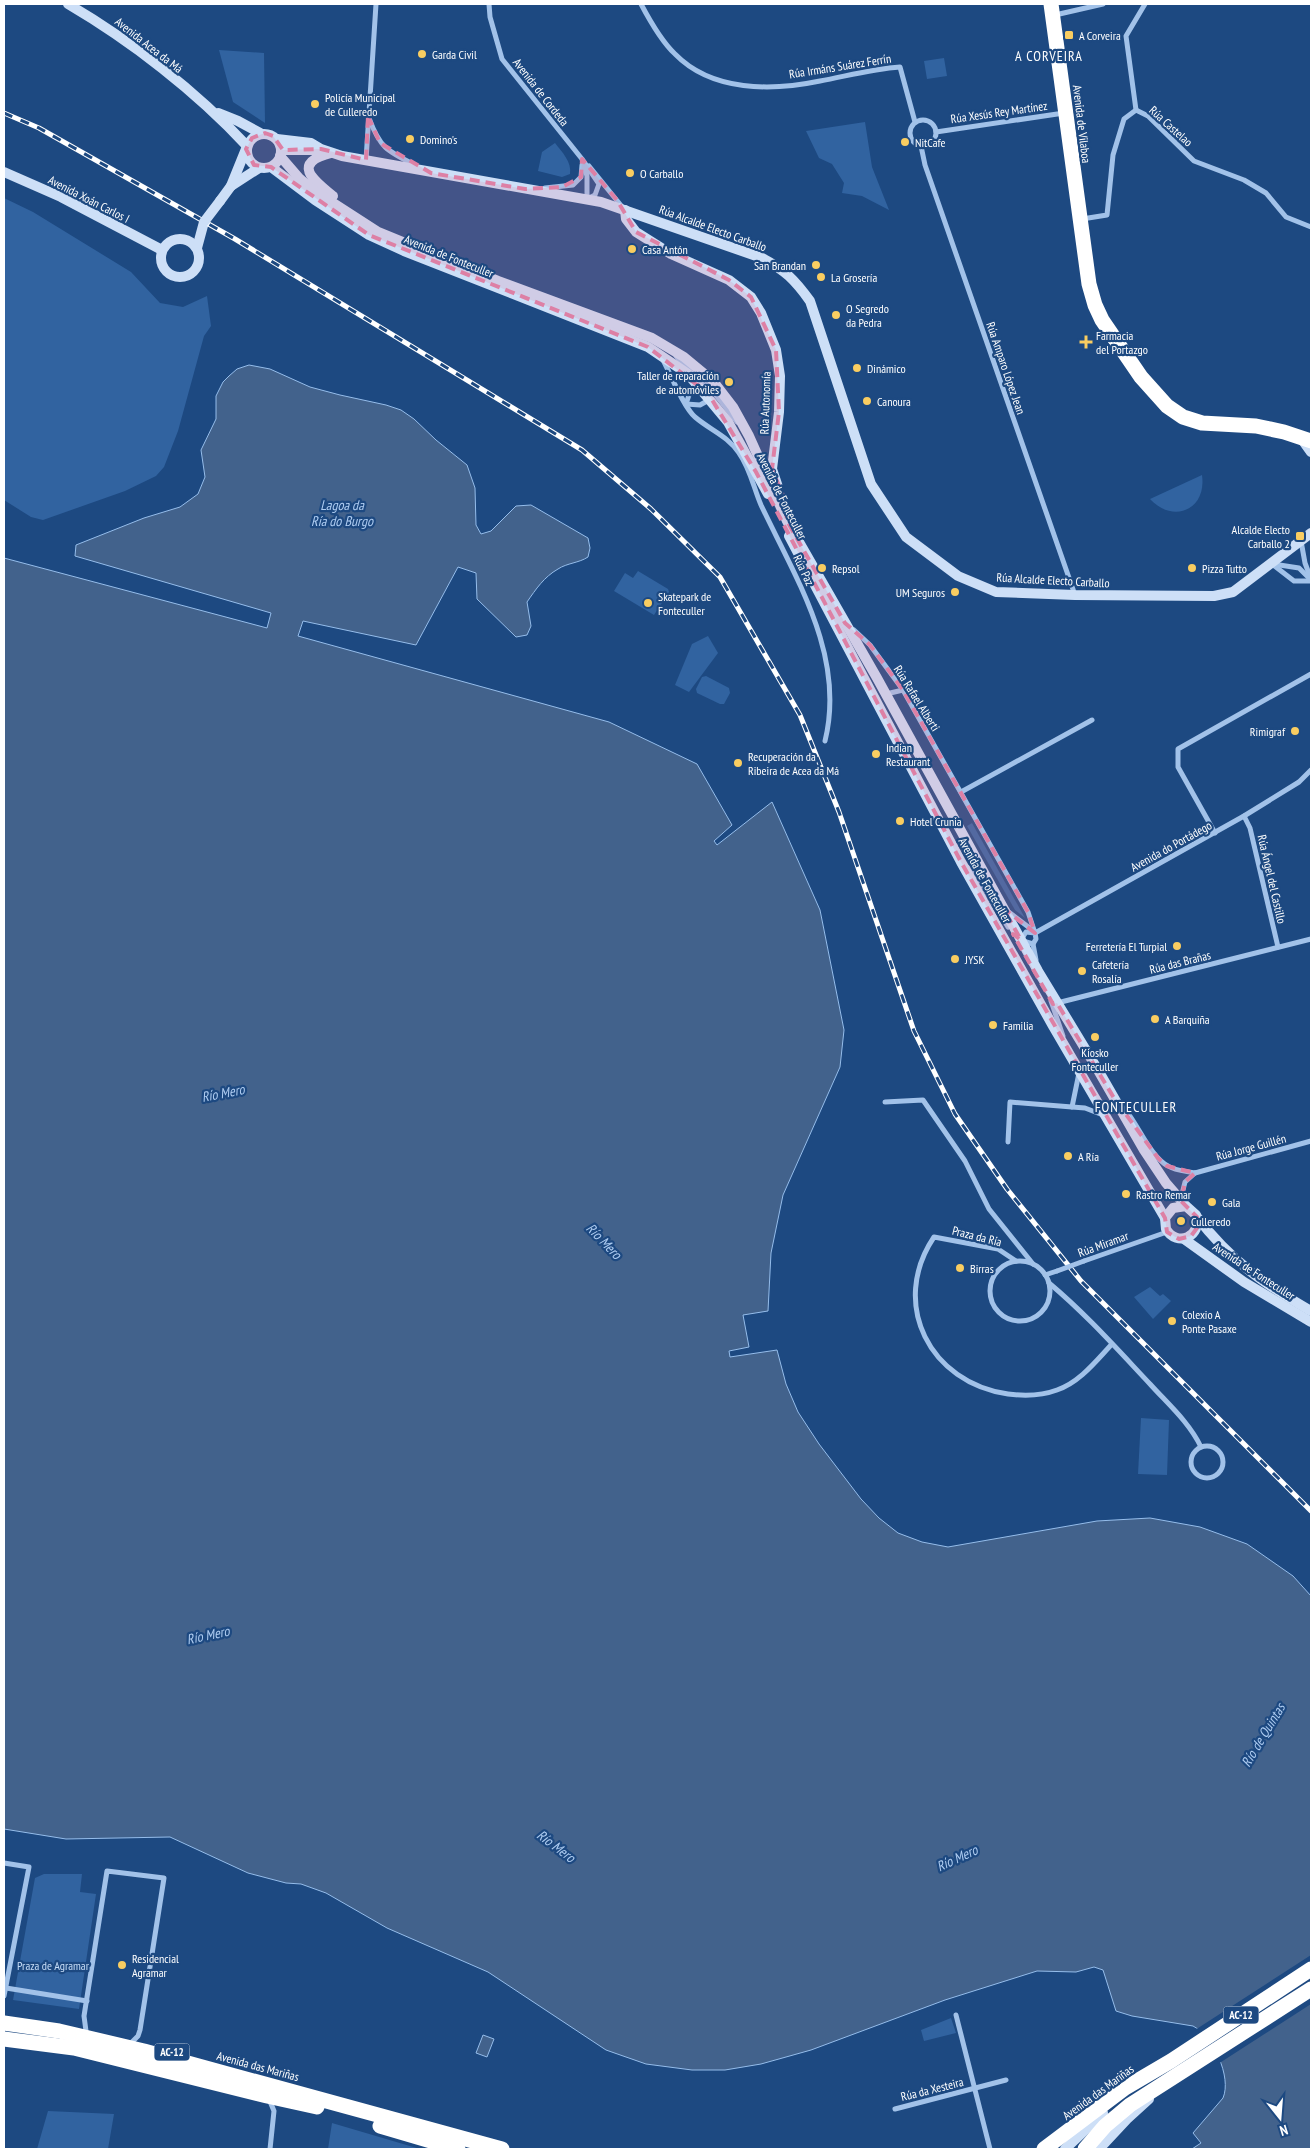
<svg xmlns="http://www.w3.org/2000/svg" width="1315" height="2153" font-family="'PT Sans Narrow',sans-serif">
<style>
.green{fill:#3163a0}
.water{fill:#42628c;stroke:#95bdeb}
.pier{fill:#1d4981}
.lines{fill:none;stroke-linecap:round;stroke-linejoin:round}
.street{stroke:#a2c2e9;stroke-width:5}
.secondary{stroke:#cddff7;stroke-width:10}
.highway{stroke:#fff;stroke-width:15}
.rail-casing{stroke:#fff;stroke-width:5}
.rail{stroke:#1d4981;stroke-width:3;stroke-dasharray:9;stroke-linecap:butt}
.street-bridge{stroke:#a2c2e9;stroke-width:5}
.secondary-bridge{stroke:#cddff7;stroke-width:10}
.marked{fill:#dd80a5;fill-opacity:0.2;stroke:#dd80a5;stroke-width:4;stroke-dasharray:10 6;stroke-linejoin:round}
.poi-dot{fill:#f9cd61;stroke:#1d4981;stroke-width:2}
.labels{text-anchor:middle;dominant-baseline:central;stroke-width:4.5;stroke-linejoin:round;paint-order:stroke}
.shield{fill:#1d4981;stroke:#bbc8d9;stroke-width:1}
.shield-label{font-size:11px;font-weight:bold;fill:#fff}
.poi-label{font-size:12px;fill:#fff;stroke:#1d4981;text-anchor:start}
.street-label{font-size:12px;fill:#fff;stroke:#1d4981}
.park-label{font-size:12px;fill:#c7ddf7;stroke:#1d4981}
.neighbourhood-label{font-size:14px;letter-spacing:1px;fill:#fff;stroke:#1d4981}
.water-label{font-size:14px;font-style:italic;fill:#aeccf1;stroke:#1d4981}
</style>
<rect width="100%" height="100%" fill="#1d4981"/>
<g class="green">
<path d="M 219,50 L 264,53 L 265,123 L 233,102 Z"/>
<path d="M 944,58 L 947,76 L 927,79 L 924,61 Z"/>
<path d="M 865,122 L 872,167 L 889,210 L 862,196 L 842,193 L 844,183 L 832,164 L 819,158 L 806,131 Z"/>
<path d="M 555,143 C 562,152 572,162 570,174 L 562,177 L 538,171 L 542,152 Z"/>
<path d="M 4,198 L 33,212 L 131,272 L 160,303 L 183,307 L 207,296 L 211,326 L 204,336 L 178,431 L 164,467 L 156,476 L 125,491 L 43,520 L 31,517 L 4,500 Z"/>
<path d="M 1202,475 C 1207,510 1173,524 1150,499 Z"/>
<path d="M 638,571 L 668,589 L 669,592 L 654,615 L 614,591 L 625,573 L 633,578 Z"/>
<path d="M 708,636 L 718,653 L 689,692 L 675,685 L 692,644 Z"/>
<path d="M 706,676 L 729,688 L 730,693 L 724,704 L 720,704 L 697,693 L 696,689 L 702,677 Z"/>
<path d="M 972,823 L 1025,918 L 1015,910 L 967,826 Z"/>
<path d="M 1150,1287 L 1160,1296 L 1163,1294 L 1171,1301 L 1153,1319 L 1134,1297 Z"/>
<path d="M 1141,1418 L 1169,1420 L 1167,1475 L 1138,1474 Z"/>
<path d="M 44,1874 L 82,1874 L 80,1892 L 96,1894 L 79,2009 L 13,2000 L 35,1878 Z"/>
<path d="M 951,2018 L 956,2033 L 924,2041 L 921,2030 Z"/>
<path d="M 48,2111 L 114,2114 L 108,2149 L 37,2149 Z"/>
<path d="M 332,2123 L 420,2149 L 328,2149 Z"/>
</g>
<g class="water">
<path d="M 249,365 L 270,369 L 310,387 L 340,395 L 386,405 L 401,410 L 414,419 L 436,440 L 467,465 L 475,488 L 476,525 L 481,534 L 491,531 L 516,506 L 531,505 L 588,538 L 590,548 L 588,557 C 579,563 567,563 558,569 C 544,577 536,589 527,602 L 531,626 L 527,635 L 516,637 L 477,599 L 476,573 L 458,567 L 416,645 L 303,621 L 298,636 L 609,722 L 697,764 L 732,825 L 714,841 L 717,845 L 772,802 L 820,910 L 844,1030 L 840,1067 L 783,1195 L 771,1253 L 768,1311 L 743,1315 L 749,1347 L 729,1351 L 730,1357 L 777,1350 L 786,1384 L 798,1412 L 819,1444 L 861,1499 L 879,1518 L 898,1533 L 922,1542 L 948,1547 L 1097,1521 L 1150,1518 L 1200,1527 L 1247,1544 L 1293,1576 L 1311,1596 L 1311,2149 L 1192,2149 L 1201,2143 L 1193,2133 L 1223,2098 C 1232,2077 1213,2036 1193,2026 L 1132,2016 L 1116,2011 L 1103,1970 L 1094,1967 L 1076,1972 L 1037,1971 L 945,2000 L 811,2050 L 761,2064 L 725,2070 L 692,2070 L 646,2064 L 606,2050 L 488,1972 L 387,1928 L 326,1893 L 301,1884 L 286,1883 L 248,1873 L 170,1837 L 66,1839 L 4,1829 L 4,558 L 267,628 L 271,613 L 75,556 L 76,545 L 144,518 L 180,507 L 198,494 L 205,477 L 201,450 L 216,419 L 216,396 L 223,382 L 229,376 L 237,369 Z"/>
<path d="M 483,2035 L 494,2039 L 487,2057 L 476,2053 Z"/>
</g>
<path class="pier" d="M 1311,1955 L 1311,2004 L 1218,2064 L 1208,2042 L 1200,2033 L 1195,2030 Z"/>
<g class="lines">
<g class="street">
<path d="M 489,4 L 490,17 L 502,59 L 582,159 L 599,184 L 595,195 L 587,199 L 587,176 L 582,159"/>
<path d="M 641,4 C 650,21 661,41 675,54 C 712,92 772,91 820,81 C 847,76 872,69 900,67 L 915,122"/>
<path d="M 1055,15 L 1103,4"/>
<path d="M 1136,110 L 1126,36 L 1145,4"/>
<path d="M 369,118 C 380,148 387,151 415,165"/>
<circle cx="923" cy="133" r="13"/>
<path d="M 936,132 L 1064,113"/>
<path d="M 921,146 L 925,165 L 1075,595"/>
<path d="M 366,160 L 376,4"/>
<path d="M 589,166 L 623,208"/>
<path d="M 545,188 L 573,185 L 581,177 L 582,165"/>
<path d="M 1082,219 L 1107,215 L 1113,155 L 1124,119 L 1136,110 L 1148,116 L 1194,161 L 1244,180 L 1266,193 L 1286,217 L 1311,227"/>
<path d="M 676,356 C 684,367 698,373 703,386"/>
<path d="M 662,358 C 670,373 684,408 695,417 C 710,430 728,436 739,453 C 750,468 754,489 761,505 C 796,579 846,656 825,741"/>
<path d="M 686,404 L 691,389 L 697,385 L 707,384 L 737,422"/>
<path d="M 686,404 L 700,405 L 709,400 L 709,398"/>
<path d="M 1301,541 L 1305,563 L 1311,579"/>
<path d="M 1272,564 L 1294,581 L 1311,581"/>
<path d="M 1273,564 L 1299,568 L 1311,580"/>
<path d="M 854,630 L 870,645 L 903,690 L 1028,912 L 1035,933"/>
<path d="M 886,694 L 903,690"/>
<path d="M 961,792 L 1092,720"/>
<path d="M 1244,816 L 1250,828 L 1278,947"/>
<path d="M 1215,833 L 1178,767 L 1178,749 L 1311,674"/>
<path d="M 966,866 L 974,872 L 1008,927"/>
<path d="M 1010,913 L 1035,932"/>
<path d="M 1035,933 L 1244,816 L 1299,782 L 1311,770"/>
<path d="M 1021,940 L 1026,932 L 1035,933 L 1036,939 L 1033,944 L 1023,941"/>
<path d="M 1033,944 L 1036,960"/>
<path d="M 1051,1001 L 1063,1036"/>
<path d="M 1057,1003 L 1311,939"/>
<path d="M 1079,1073 L 1072,1107 L 1085,1108 L 1103,1115"/>
<path d="M 885,1102 L 923,1100 L 965,1161 L 989,1209 L 1033,1264"/>
<path d="M 1127,1112 C 1139,1127 1151,1157 1168,1166 C 1176,1171 1186,1171 1195,1173 L 1311,1141"/>
<path d="M 1008,1142 L 1010,1102 L 1072,1107"/>
<path d="M 1181,1198 L 1185,1182 L 1195,1173"/>
<path d="M 1016,1261 L 998,1249 L 934,1237 C 889,1304 930,1383 1008,1394 C 1024,1396 1041,1396 1057,1390 C 1080,1382 1096,1361 1112,1344"/>
<path d="M 1084,1261 L 1167,1232"/>
<circle cx="1020" cy="1291" r="30"/>
<path d="M 1045,1275 L 1057,1271"/>
<path d="M 1049,1283 C 1086,1314 1117,1349 1150,1384 C 1168,1404 1189,1422 1201,1447"/>
<circle cx="1207" cy="1462" r="16"/>
<path d="M 4,1863 L 29,1867 L 4,1996"/>
<path d="M 6,1988 L 87,2001"/>
<path d="M 956,2015 L 990,2149"/>
<path d="M 86,2031 L 84,2016 L 107,1871 L 164,1878 L 140,2030 L 138,2036 L 132,2042"/>
<path d="M 269,2099 L 274,2111 L 270,2149"/>
<path d="M 895,2109 L 1006,2080"/>
</g>
<g class="secondary">
<path d="M 68,4 C 131,41 196,91 247,146"/>
<path d="M 218,113 L 238,121 L 260,133"/>
<circle cx="264" cy="151" r="17"/>
<path d="M 277,139 L 311,143 L 321,149 L 342,156 L 601,202 L 762,258 C 785,270 795,280 810,301 L 871,484 L 906,537 L 958,576 L 996,592 L 1075,595 L 1214,596 L 1233,592 L 1311,533"/>
<path d="M 281,150 L 320,150"/>
<path d="M 331,153 C 291,163 313,180 333,196"/>
<path d="M 280,156 L 299,178 L 313,190 L 378,232 L 498,281 L 652,338 L 684,357 L 713,381 L 733,407 L 749,436 L 787,521 L 877,678 L 1038,971 L 1098,1070 L 1144,1150 L 1166,1183 L 1186,1206 L 1196,1215 C 1203,1236 1177,1248 1166,1229 L 1165,1218 L 1173,1208 L 1186,1206"/>
<path d="M 271,167 L 315,200 L 369,235 L 404,251 L 648,347 L 688,374 L 728,422 L 768,494"/>
<path d="M 4,172 L 61,197 L 162,250"/>
<path d="M 231,186 L 259,168"/>
<path d="M 220,201 L 231,186 L 246,149"/>
<path d="M 625,210 L 626,219 L 636,232 L 671,254 L 729,280 L 751,297 L 761,313 L 776,350 L 780,376 L 779,412 L 772,469 L 778,487"/>
<circle cx="180" cy="258" r="19"/>
<path d="M 197,248 L 204,222"/>
<path d="M 1301,438 L 1311,452"/>
<path d="M 789,536 L 961,862 L 1053,1026 L 1165,1218"/>
<path d="M 1197,1217 C 1230,1260 1264,1284 1311,1311"/>
<path d="M 1184,1239 L 1244,1282 L 1311,1322"/>
<path d="M 1065,2149 L 1103,2113"/>
<path d="M 1099,2149 L 1127,2119 L 1149,2099"/>
</g>
<g class="highway">
<path d="M 1051,4 L 1089,284 L 1095,305 L 1102,320 L 1141,377 L 1167,406 L 1183,417 L 1202,423 L 1256,426 L 1284,432 L 1311,441"/>
<path d="M 4,2023 L 59,2031 L 144,2051 L 502,2149"/>
<path d="M 4,2039 L 74,2048 L 267,2096 L 317,2107"/>
<path d="M 380,2126 L 458,2149"/>
<path d="M 1044,2149 L 1125,2088 L 1171,2061 L 1311,1969"/>
<path d="M 1085,2149 L 1105,2126 L 1130,2105 L 1311,1989"/>
</g>
<defs>
<path id="rail" d="M 4,113 L 39,128 L 235,239 L 582,450 L 651,509 L 720,577 L 800,715 L 839,812 L 914,1031 L 955,1114 L 1007,1189 L 1081,1281 L 1311,1511"/>
</defs>
<use href="#rail" class="rail-casing"/>
<use href="#rail" class="rail"/>
<path class="street-bridge" d="M 1057,1271 L 1084,1261"/>
<path class="secondary-bridge" d="M 204,222 L 220,201"/>
</g>
<path class="marked" d="M 368,116 L 380,143 L 431,173 L 525,189 L 562,187 L 581,177 L 582,159 L 617,200 L 636,232 L 729,280 L 751,297 L 776,350 L 779,412 L 772,469 L 785,500 L 787,521 L 845,623 L 870,645 L 903,690 L 1028,912 L 1035,933 L 1003,908 L 1021,940 L 1013,934 L 1053,1004 L 1057,1003 L 1114,1098 L 1158,1158 L 1167,1166 L 1195,1173 L 1185,1182 L 1181,1201 L 1197,1217 L 1197,1228 L 1191,1236 L 1179,1239 L 1167,1232 L 1165,1218 L 961,862 L 756,472 L 703,385 L 697,385 L 648,347 L 369,235 L 271,167 L 254,165 L 246,149 L 252,138 L 265,133 L 273,136 L 283,150 L 321,149 L 366,160 Z"/>
<g class="poi-dot">
<rect x="1064" y="30" width="10" height="10" rx="2.5"/>
<circle cx="422" cy="54" r="5"/>
<circle cx="315" cy="104" r="5"/>
<circle cx="410" cy="139" r="5"/>
<circle cx="905" cy="142" r="5"/>
<circle cx="630" cy="173" r="5"/>
<circle cx="632" cy="249" r="5"/>
<circle cx="816" cy="265" r="5"/>
<circle cx="821" cy="277" r="5"/>
<circle cx="836" cy="315" r="5"/>
<path d="M1083.5 334.5h5v5h5v5h-5v5h-5v-5h-5v-5h5z"/>
<circle cx="857" cy="368" r="5"/>
<circle cx="729" cy="382" r="5"/>
<circle cx="867" cy="401" r="5"/>
<rect x="1295" y="531" width="10" height="10" rx="2.5"/>
<circle cx="822" cy="568" r="5"/>
<circle cx="1192" cy="568" r="5"/>
<circle cx="955" cy="592" r="5"/>
<circle cx="648" cy="603" r="5"/>
<circle cx="1295" cy="731" r="5"/>
<circle cx="876" cy="754" r="5"/>
<circle cx="738" cy="763" r="5"/>
<circle cx="900" cy="821" r="5"/>
<circle cx="1177" cy="946" r="5"/>
<circle cx="955" cy="959" r="5"/>
<circle cx="1082" cy="971" r="5"/>
<circle cx="1155" cy="1019" r="5"/>
<circle cx="993" cy="1025" r="5"/>
<circle cx="1095" cy="1037" r="5"/>
<circle cx="1068" cy="1156" r="5"/>
<circle cx="1126" cy="1194" r="5"/>
<circle cx="1212" cy="1202" r="5"/>
<circle cx="1181" cy="1221" r="5"/>
<circle cx="960" cy="1268" r="5"/>
<circle cx="1172" cy="1321" r="5"/>
<circle cx="122" cy="1965" r="5"/>
</g>
<g class="labels">
<g class="shield">
<rect x="1223.5" y="2006.5" width="35" height="17" rx="4"/>
<rect x="154.5" y="2043.5" width="35" height="17" rx="4"/>
</g>
<g class="shield-label">
<text x="1241" y="2015">AC-12</text>
<text x="172" y="2052">AC-12</text>
</g>
<g class="poi-label">
<text x="1079" y="35">A Corveira</text>
<text x="432" y="54">Garda Civil</text>
<text x="325" y="97">Policía Municipal<tspan x="325" dy="14">de Culleredo</tspan></text>
<text x="420" y="139">Domino's</text>
<text x="915" y="142">NitCafe</text>
<text x="640" y="173">O Carballo</text>
<text x="642" y="249">Casa Antón</text>
<text x="806" y="265" text-anchor="end">San Brandan</text>
<text x="831" y="277">La Grosería</text>
<text x="846" y="308">O Segredo<tspan x="846" dy="14">da Pedra</tspan></text>
<text x="1096" y="335">Farmacia<tspan x="1096" dy="14">del Portazgo</tspan></text>
<text x="867" y="368">Dinámico</text>
<text x="719" y="375" text-anchor="end">Taller de reparación<tspan x="719" dy="14">de automóviles</tspan></text>
<text x="877" y="401">Canoura</text>
<text x="1290" y="529" text-anchor="end">Alcalde Electo<tspan x="1290" dy="14">Carballo 2</tspan></text>
<text x="832" y="568">Repsol</text>
<text x="1202" y="568">Pizza Tutto</text>
<text x="945" y="592" text-anchor="end">UM Seguros</text>
<text x="658" y="596">Skatepark de<tspan x="658" dy="14">Fonteculler</tspan></text>
<text x="1285" y="731" text-anchor="end">Rimigraf</text>
<text x="886" y="747">Indian<tspan x="886" dy="14">Restaurant</tspan></text>
<text x="748" y="756">Recuperación da<tspan x="748" dy="14">Ribeira de Acea da Má</tspan></text>
<text x="910" y="821">Hotel Crunia</text>
<text x="1167" y="946" text-anchor="end">Ferretería El Turpial</text>
<text x="965" y="959">JYSK</text>
<text x="1092" y="964">Cafetería<tspan x="1092" dy="14">Rosalía</tspan></text>
<text x="1165" y="1019">A Barquiña</text>
<text x="1003" y="1025">Familia</text>
<text x="1095" y="1052" text-anchor="middle">Kiosko<tspan x="1095" dy="14">Fonteculler</tspan></text>
<text x="1078" y="1156">A Ría</text>
<text x="1136" y="1194">Rastro Remar</text>
<text x="1222" y="1202">Gala</text>
<text x="1191" y="1221">Culleredo</text>
<text x="970" y="1268">Birras</text>
<text x="1182" y="1314">Colexio A<tspan x="1182" dy="14">Ponte Pasaxe</tspan></text>
<text x="132" y="1958">Residencial<tspan x="132" dy="14">Agramar</tspan></text>
</g>
<g class="street-label">
<text transform="translate(149 45) rotate(38)">Avenida Acea da Má</text>
<text transform="translate(840 66) rotate(-9)">Rúa Irmáns Suárez Ferrín</text>
<text transform="translate(541 92) rotate(52)">Avenida de Cordeda</text>
<text transform="translate(999 112) rotate(-8)">Rúa Xesús Rey Martínez</text>
<text transform="translate(1082 124) rotate(83)">Avenida de Vilaboa</text>
<text transform="translate(1171 126) rotate(42)">Rúa Castelao</text>
<text transform="translate(89 199) rotate(27)">Avenida Xoán Carlos I</text>
<text transform="translate(713 228) rotate(20)">Rúa Alcalde Electo Carballo</text>
<text transform="translate(449 256) rotate(22)">Avenida de Fonteculler</text>
<text transform="translate(1006 368) rotate(71)">Rúa Amparo López Jean</text>
<text transform="translate(765 403) rotate(-88)">Rúa Autonomía</text>
<text transform="translate(782 496) rotate(63)">Avenida de Fonteculler</text>
<text transform="translate(804 570) rotate(65)">Rúa Paz</text>
<text transform="translate(1053 580) rotate(3)">Rúa Alcalde Electo Carballo</text>
<text transform="translate(917 698) rotate(58)">Rúa Rafael Alberti</text>
<text transform="translate(1171 846) rotate(-29)">Avenida do Portádego</text>
<text transform="translate(1272 879) rotate(77)">Rúa Ángel del Castillo</text>
<text transform="translate(985 880) rotate(61)">Avenida de Fonteculler</text>
<text transform="translate(1180 962) rotate(-14)">Rúa das Brañas</text>
<text transform="translate(1251 1147) rotate(-15)">Rúa Jorge Guillén</text>
<text transform="translate(977 1236) rotate(14)">Praza da Ría</text>
<text transform="translate(1103 1244) rotate(-20)">Rúa Miramar</text>
<text transform="translate(1254 1271) rotate(33)">Avenida de Fonteculler</text>
<text transform="translate(258 2066) rotate(15)">Avenida das Mariñas</text>
<text transform="translate(932 2089) rotate(-14)">Rúa da Xesteira</text>
<text transform="translate(1098 2092) rotate(-36)">Avenida das Mariñas</text>
</g>
<g class="park-label">
<text x="53" y="1965">Praza de Agramar</text>
</g>
<g class="neighbourhood-label">
<text x="1049" y="56">A CORVEIRA</text>
<text x="1136" y="1107">FONTECULLER</text>
</g>
<g class="water-label">
<text x="342" y="505">Lagoa da<tspan x="342" dy="16">Ría do Burgo</tspan></text>
<text transform="translate(223 1093) rotate(-11)">Río Mero</text>
<text transform="translate(604 1241) rotate(46)">Río Mero</text>
<text transform="translate(208 1635) rotate(-12)">Río Mero</text>
<text transform="translate(1263 1735) rotate(-59)">Río de Quintas</text>
<text transform="translate(556 1846) rotate(37)">Río Mero</text>
<text transform="translate(957 1858) rotate(-25)">Río Mero</text>
</g>
</g>
<rect width="1315" height="2153" fill="none" stroke="#ffffff" stroke-width="10"/>
<g transform="translate(1280 2118) rotate(163)" stroke="#1d4981" stroke-width="4" paint-order="stroke">
<path d="M0-4L9 19L0 12L-9 19Z" fill="#ffffff"/>
<text y="-8" font-size="14" font-weight="bold" text-anchor="middle" fill="#ffffff">N</text>
</g>
</svg>
